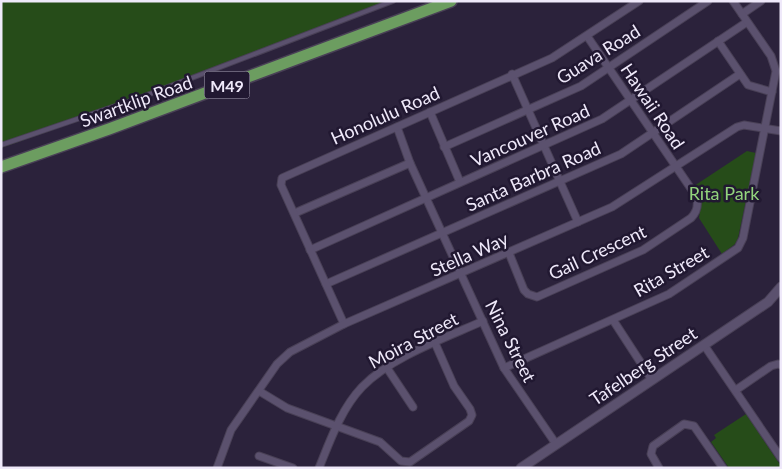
<svg xmlns="http://www.w3.org/2000/svg" width="782" height="469" font-family="Lato,sans-serif">
<style>
.green{fill:#264c19}
.lines{fill:none;stroke-linecap:round;stroke-linejoin:round}
.service-casing{stroke:#494056;stroke-width:6}
.minor-casing{stroke:#494056;stroke-width:9}
.tertiary-casing{stroke:#494056;stroke-width:11}
.primary-casing{stroke:#494056;stroke-width:14}
.service{stroke:#5b516e;stroke-width:4}
.minor{stroke:#5b516e;stroke-width:7}
.tertiary{stroke:#5b516e;stroke-width:9}
.primary{stroke:#6c9d60;stroke-width:11}
.labels{text-anchor:middle;dominant-baseline:central;stroke-width:5;stroke-linejoin:round;paint-order:stroke}
.shield{fill:#211831;stroke:#b1aabe;stroke-width:1}
.shield-label{font-size:16px;font-weight:bold;fill:#efe9fa}
.street-label{font-size:18px;fill:#efe9fa;stroke:#211831}
.park-label{font-size:18px;fill:#93d47d;stroke:#211831}
</style>
<rect width="100%" height="100%" fill="#2b223b"/>
<g class="green">
<path d="M 1,1 L 398,1 L 139,100 L 1,148 Z"/>
<path d="M 747,151 L 756,153 L 738,238 L 735,244 L 722,254 L 699,218 L 702,198 L 694,186 Z"/>
<path d="M 746,414 L 781,466 L 781,468 L 729,468 L 711,442 L 716,438 L 714,435 Z"/>
</g>
<g class="lines">
<defs>
<path id="service" d="M 1,145 L 142,97 L 393,1"/>
<g id="minor">
<path d="M 742,14 L 761,1"/>
<path d="M 718,41 L 748,85 L 772,92"/>
<path d="M 512,74 L 578,222"/>
<path d="M 430,112 L 460,182"/>
<path d="M 397,127 L 410,163 L 504,368 L 556,444"/>
<path d="M 444,147 L 581,86 L 708,1"/>
<path d="M 295,213 L 410,163"/>
<path d="M 310,250 L 602,119 L 747,22"/>
<path d="M 509,253 L 524,290 L 528,294 L 537,297 L 643,250 L 691,218 C 697,212 699,205 696,196 L 587,36"/>
<path d="M 326,284 L 621,154 L 740,74"/>
<path d="M 613,320 L 652,380"/>
<path d="M 344,324 L 281,185 L 282,178 L 552,58 L 639,1"/>
<path d="M 704,345 L 781,458"/>
<path d="M 387,368 L 413,407"/>
<path d="M 504,368 L 669,294 L 738,248 L 743,238 L 776,71 L 771,56 L 733,1"/>
<path d="M 736,390 L 771,366 L 778,364 L 781,365"/>
<path d="M 259,391 L 287,408 L 380,442 L 401,461 L 410,462 L 469,421 L 472,415 L 470,409 L 454,386 L 435,343"/>
<path d="M 259,456 L 293,468"/>
<path d="M 217,468 L 231,430 L 277,364 L 290,352 L 344,324 L 612,207 L 737,127 L 744,125 L 781,131"/>
<path d="M 319,468 C 330,441 341,409 362,387 C 391,357 445,338 483,321"/>
<path d="M 659,468 L 651,454 L 653,446 L 684,424 L 694,426 L 723,468"/>
</g>
<path id="tertiary" d="M 521,468 L 768,302 L 781,287"/>
<path id="primary" d="M 1,167 L 109,129 L 451,1"/>
</defs>
<use href="#service" class="service-casing"/>
<use href="#minor" class="minor-casing"/>
<use href="#tertiary" class="tertiary-casing"/>
<use href="#primary" class="primary-casing"/>
<use href="#service" class="service"/>
<use href="#minor" class="minor"/>
<use href="#tertiary" class="tertiary"/>
<use href="#primary" class="primary"/>
</g>
<g class="labels">
<rect class="shield" x="204.5" y="71.5" width="45" height="27" rx="4"/>
<g class="shield-label">
<text x="227" y="85">M49</text>
</g>
<g class="street-label">
<text transform="translate(598 54) rotate(-32)">Guava Road</text>
<text transform="translate(136 101) rotate(-20)">Swartklip Road</text>
<text transform="translate(653 106) rotate(56)">Hawaii Road</text>
<text transform="translate(385 115) rotate(-24)">Honolulu Road</text>
<text transform="translate(530 135) rotate(-24)">Vancouver Road</text>
<text transform="translate(533 176) rotate(-24)">Santa Barbra Road</text>
<text transform="translate(597 252) rotate(-25)">Gail Crescent</text>
<text transform="translate(469 254) rotate(-24)">Stella Way</text>
<text transform="translate(671 271) rotate(-30)">Rita Street</text>
<text transform="translate(413 340) rotate(-28)">Moira Street</text>
<text transform="translate(511 341) rotate(63)">Nina Street</text>
<text transform="translate(643 366) rotate(-34)">Tafelberg Street</text>
</g>
<g class="park-label">
<text x="724" y="193">Rita Park</text>
</g>
</g>
<rect width="782" height="469" fill="none" stroke="#efe9fa" stroke-width="5"/>
</svg>
